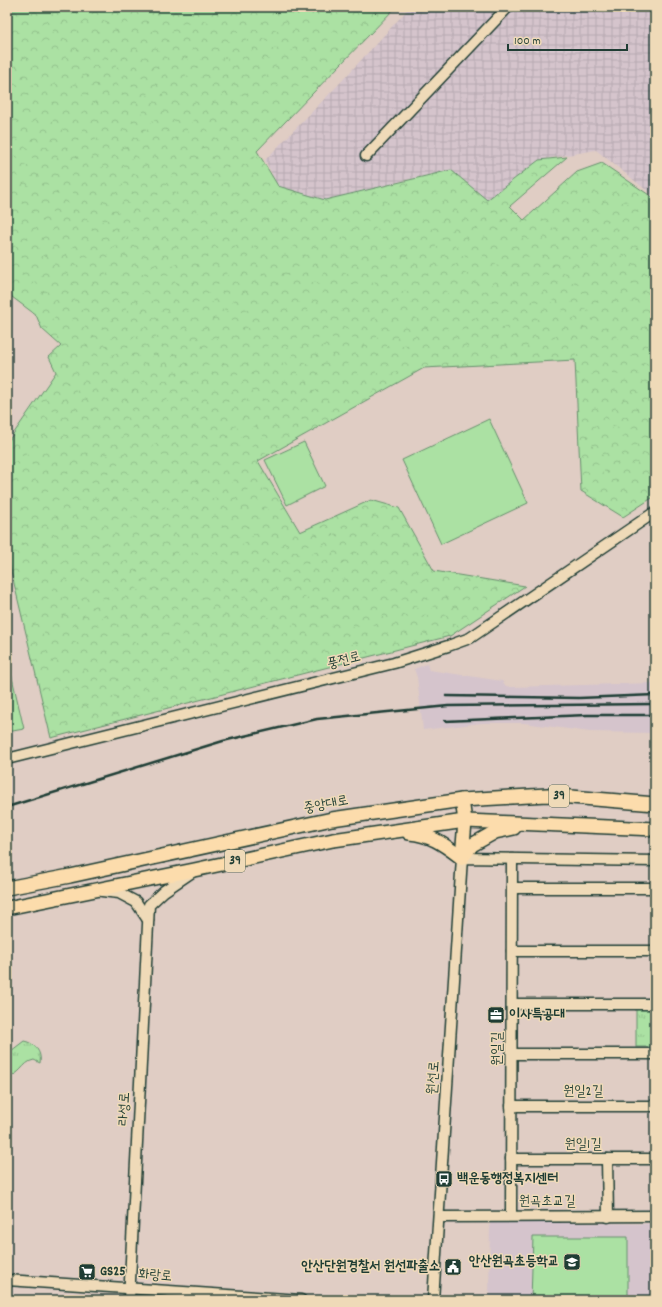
<svg xmlns="http://www.w3.org/2000/svg" width="662" height="1307" font-family="Dekko,'Poor Story',sans-serif">
<style>
.built{fill:#d5c4cc}
.industrial{fill:url(#industrial-grid)}
.grass{fill:url(#grass-tufts);stroke:#658f6c}
.forest{fill:url(#forest-crowns);stroke:#658f6c}
.pitch{fill:#abe1a3;stroke:#658f6c}
.lines{fill:none;stroke-linecap:round;stroke-linejoin:round}
.minor-casing{stroke:#1f3d34;stroke-width:13}
.major-casing{stroke:#1f3d34;stroke-width:16}
.minor{stroke:#efdab8;stroke-width:10}
.major{stroke:#fcdcac;stroke-width:13}
.rail{stroke:#1f3d34;stroke-width:2.5}
.labels{text-anchor:middle;dominant-baseline:central;stroke-width:3;stroke-linejoin:round;paint-order:stroke}
.shield{fill:#efdab8;stroke:#5d6c5c;stroke-width:1}
.shield-label{font-size:13px;font-weight:bold;fill:#1f3d34}
.street-label{font-size:14px;fill:#1f3d34;stroke:#efdab8}
.poi-label{font-size:14px;font-weight:bold;fill:#1f3d34;stroke:#efdab8;text-anchor:start}
</style>
<defs>
<pattern id="industrial-grid" width="8" height="8" patternUnits="userSpaceOnUse"><rect width="8" height="8" fill="#d5c4cc"/><path d="M0 4h8M4 0v8" fill="none" stroke="#b6a9b0"/></pattern>
<pattern id="grass-tufts" width="24" height="20" patternUnits="userSpaceOnUse"><rect width="24" height="20" fill="#abe1a3"/><path d="M3 7l-1-3M5 7V3M7 7l1-3M15 17l-1-3M17 17v-4M19 17l1-3" fill="none" stroke="#93c28d"/></pattern>
<pattern id="forest-crowns" width="20" height="18" patternUnits="userSpaceOnUse"><rect width="20" height="18" fill="#abe1a3"/><path d="M2 6a3 3 0 1 1 6 0M12 15a3 3 0 1 1 6 0" fill="none" stroke="#93c28d"/></pattern>
</defs>
<rect width="100%" height="100%" fill="#e0cdc4"/>
<filter id="ink" filterUnits="userSpaceOnUse"><feTurbulence type="fractalNoise" baseFrequency=".025" numOctaves="2"/><feDisplacementMap in="SourceGraphic" scale="8" xChannelSelector="R" yChannelSelector="G"/><feConvolveMatrix kernelMatrix="1 2 1 2 8 2 1 2 1" color-interpolation-filters="sRGB"/></filter>
<g filter="url(#ink)">
<g class="built">
<path d="M 427,664 L 429,670 L 502,681 L 506,686 L 511,687 L 655,683 L 655,733 L 590,732 L 524,723 L 482,723 L 423,730 L 417,677 L 414,669 Z"/>
<path d="M 490,1222 L 655,1224 L 655,1300 L 489,1300 Z"/>
</g>
<path class="industrial" d="M 410,7 L 648,7 L 655,14 L 655,197 L 596,150 L 539,160 L 487,200 L 451,170 L 402,181 L 358,193 L 325,200 L 297,194 L 278,186 L 265,160 L 339,84 Z"/>
<g class="grass">
<rect x="636" y="1007" width="19" height="40"/>
<path d="M 24,1041 C 35,1043 42,1052 40,1063 L 34,1060 C 22,1062 20,1077 7,1076 L 7,1054 Z"/>
</g>
<path class="forest" d="M 7,7 L 396,7 L 257,151 L 278,186 L 325,200 L 451,170 L 487,200 L 539,160 L 567,157 L 510,206 L 524,220 L 577,172 L 602,163 L 655,199 L 655,496 L 623,517 L 581,491 L 575,360 L 424,368 L 258,461 L 300,532 L 371,500 L 399,508 L 434,571 L 525,586 L 450,636 L 51,738 L 7,554 L 7,443 L 56,372 L 49,357 L 61,346 L 42,329 L 36,315 L 12,297 L 7,280 Z"/>
<g class="pitch">
<path d="M 489,419 L 528,503 L 441,544 L 402,460 Z"/>
<path d="M 304,442 L 325,486 L 287,505 L 265,460 Z"/>
<path d="M 7,656 L 24,729 L 7,732 Z"/>
<path d="M 533,1237 L 628,1237 L 628,1300 L 531,1300 Z"/>
</g>
<g class="lines">
<defs>
<g id="minor">
<path d="M 366,156 L 508,7"/>
<path d="M 7,759 L 394,663 L 448,646 L 470,638 L 655,512"/>
<path d="M 512,888 L 655,888"/>
<path d="M 102,891 L 119,893 L 136,902 L 148,920"/>
<path d="M 512,951 L 655,951"/>
<path d="M 512,1004 L 655,1004"/>
<path d="M 512,1054 L 655,1054"/>
<path d="M 511,1106 L 655,1106"/>
<path d="M 511,1159 L 655,1159"/>
<path d="M 607,1159 L 608,1217"/>
<path d="M 511,1216 L 512,859"/>
<path d="M 439,1217 L 655,1216"/>
<path d="M 7,1280 L 301,1300"/>
<path d="M 129,1300 L 149,905 L 164,891 L 192,872"/>
<path d="M 433,1300 L 462,858 L 655,861"/>
</g>
<g id="major">
<path d="M 409,833 C 432,835 443,844 462,858"/>
<path d="M 462,858 L 472,845 L 495,832 L 514,828"/>
<path d="M 462,858 L 465,821 L 462,800"/>
<path d="M 7,888 L 70,876 L 332,819 L 462,800 L 547,795 L 655,804"/>
<path d="M 7,908 L 194,870 L 333,840 L 465,821 L 655,829"/>
</g>
</defs>
<use href="#minor" class="minor-casing"/>
<use href="#major" class="major-casing"/>
<use href="#minor" class="minor"/>
<use href="#major" class="major"/>
<g class="rail">
<path d="M 446,696 L 579,698 L 655,695"/>
<path d="M 445,721 L 587,715 L 655,715"/>
<path d="M 7,807 L 223,741 L 317,719 L 448,706 L 655,704"/>
</g>
</g>
</g>
<defs>
<symbol id="office-square" viewBox="-11 -11 22 22"><rect x="-9" y="-9" width="18" height="18" rx="4" fill="#1f3d34" stroke="#efdab8"/><path d="M-6-3h4V-5.5h4V-3h4V5H-6ZM-1-4.5V-3h2v-1.5ZM-6 0V1H6V0Z" fill="#fff"/></symbol>
<symbol id="bus-square" viewBox="-11 -11 22 22"><rect x="-9" y="-9" width="18" height="18" rx="4" fill="#1f3d34" stroke="#efdab8"/><path d="M-5-6H5V4H4V6H2V4H-2V6H-4V4H-5ZM-3.5-4V0h7V-4ZM-3.5 1.2v1.5H-2V1.2ZM2 1.2v1.5H3.5V1.2Z" fill="#fff"/></symbol>
<symbol id="school-square" viewBox="-11 -11 22 22"><rect x="-9" y="-9" width="18" height="18" rx="4" fill="#1f3d34" stroke="#efdab8"/><path d="M0-5L7-2L0 1L-7-2ZM-4 1L0 2.5L4 1V4Q0 6-4 4Z" fill="#fff"/></symbol>
<symbol id="civic-square" viewBox="-11 -11 22 22"><rect x="-9" y="-9" width="18" height="18" rx="4" fill="#1f3d34" stroke="#efdab8"/><path d="M-.6-6.5H3V-4.5H.6V-3L4-1V1h2V6H-6V1h2V-1L-.6-3ZM-1.2 2.5V6h2.4V2.5Z" fill="#fff"/></symbol>
<symbol id="supermarket-square" viewBox="-11 -11 22 22"><rect x="-9" y="-9" width="18" height="18" rx="4" fill="#1f3d34" stroke="#efdab8"/><path d="M-6-5.5h2.5l.6 2H6L4.5 2H-2.5L-4.4-4H-6ZM-1.5 3.2a1.3 1.3 0 1 0 .1 0ZM3 3.2a1.3 1.3 0 1 0 .1 0Z" fill="#fff"/></symbol>
</defs>
<g fill-rule="evenodd">
<use href="#office-square" x="486" y="1005" width="20" height="20"/>
<use href="#bus-square" x="434" y="1169" width="20" height="20"/>
<use href="#school-square" x="562" y="1252" width="20" height="20"/>
<use href="#civic-square" x="443" y="1257" width="20" height="20"/>
<use href="#supermarket-square" x="77" y="1262" width="20" height="20"/>
</g>
<g class="labels">
<g class="shield">
<rect x="549" y="785" width="20" height="22" rx="3"/>
<rect x="225" y="850" width="20" height="22" rx="3"/>
</g>
<g class="shield-label">
<text x="559" y="796">39</text>
<text x="235" y="861">39</text>
</g>
<g class="street-label">
<text transform="translate(344 661) rotate(-14)">풍전로</text>
<text transform="translate(326 805) rotate(-11)">중앙대로</text>
<text transform="translate(498 1049) rotate(-90)">원일길</text>
<text transform="translate(434 1078) rotate(-86)">원선로</text>
<text x="583" y="1092">원일2길</text>
<text transform="translate(125 1109) rotate(-87)">라성로</text>
<text x="583" y="1145">원일1길</text>
<text x="547" y="1202">원곡초교길</text>
<text transform="translate(155 1276) rotate(4)">화랑로</text>
</g>
<g class="poi-label">
<text x="509" y="1015">이사특공대</text>
<text x="457" y="1179">백운동행정복지센터</text>
<text x="559" y="1262" text-anchor="end">안산원곡초등학교</text>
<text x="440" y="1267" text-anchor="end">안산단원경찰서 원선파출소</text>
<text x="100" y="1272">GS25</text>
</g>
</g>
<rect width="662" height="1307" fill="none" stroke="#efdab8" stroke-width="24"/>
<rect x="12" y="12" width="638" height="1283" fill="none" stroke="#1f3d34" stroke-width="1.5" filter="url(#ink)"/>
<path d="M508 44v6h119v-6" fill="none" stroke="#1f3d34" stroke-width="2"/>
<text x="514" y="44" font-size="12" fill="#1f3d34" stroke="#efdab8" stroke-width="3" paint-order="stroke">100 m</text>
</svg>
